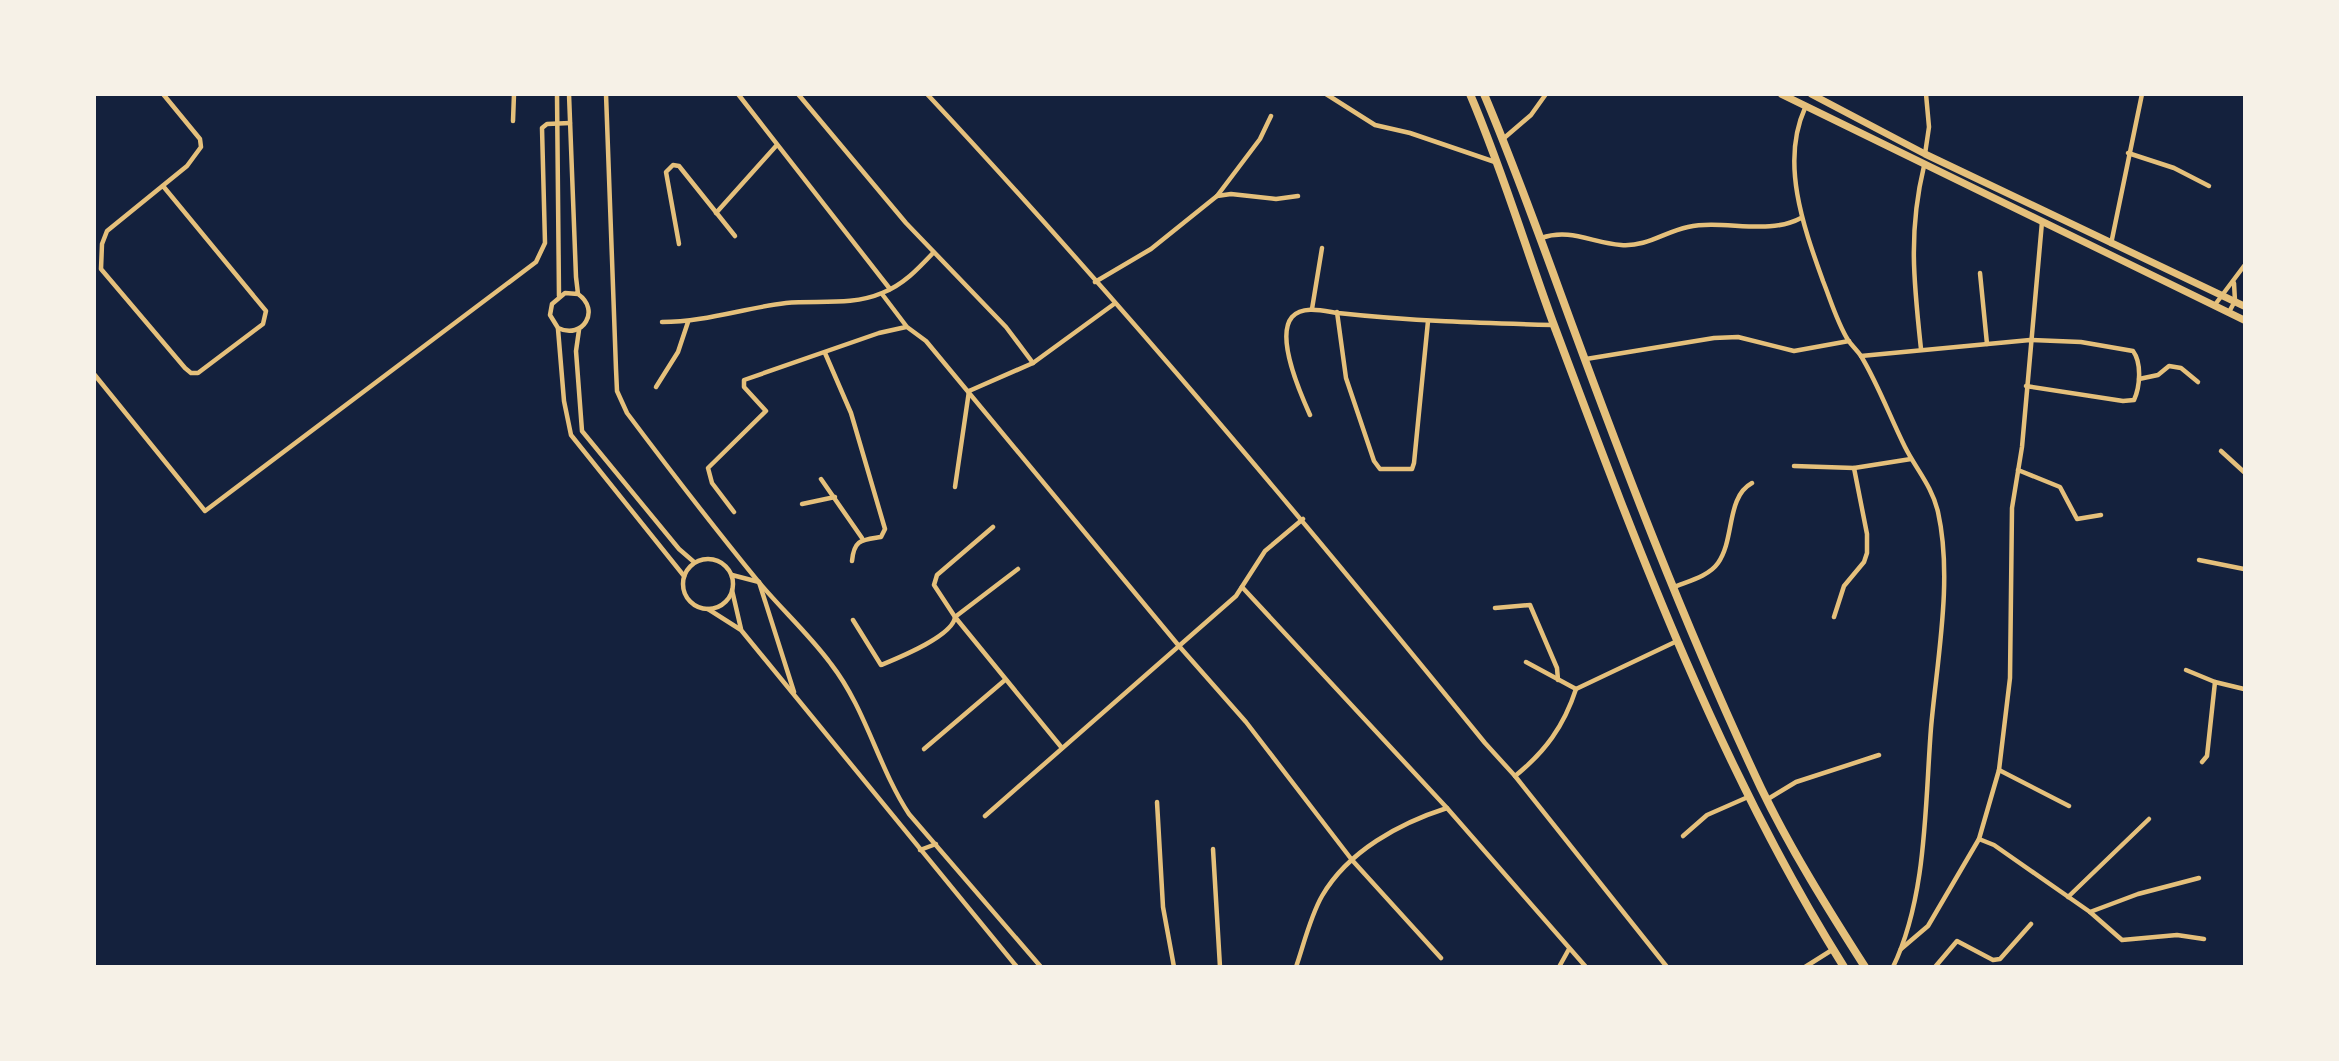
<svg xmlns="http://www.w3.org/2000/svg" width="2339" height="1061" font-family="Jost,sans-serif">
<style>
.lines{fill:none;stroke-linecap:round;stroke-linejoin:round}
.minor{stroke:#e5c07b;stroke-width:4.5}
.secondary{stroke:#e5c07b;stroke-width:7}
.primary{stroke:#e5c07b;stroke-width:8}
</style>
<rect width="100%" height="100%" fill="#14213d"/>
<g class="lines">
<g class="minor">
<path d="M 557,94 L 559,296"/>
<path d="M 569,94 L 576,277 L 578,294 C 601,310 583,340 558,328 L 550,315 L 552,304 L 565,293 L 578,294"/>
<path d="M 606,94 L 616,369 L 617,391 L 627,413 C 669,469 713,526 757,580 C 781,609 809,634 831,664 C 866,709 878,767 909,814 L 1041,967"/>
<path d="M 738,94 L 890,289"/>
<path d="M 798,94 L 906,223 L 1006,327 L 1033,363"/>
<path d="M 927,94 C 1122,303 1305,522 1485,743 L 1515,776 L 1667,967"/>
<path d="M 1326,94 L 1375,125 L 1410,133 L 1495,162"/>
<path d="M 1805,108 C 1780,163 1804,228 1823,281 C 1831,301 1837,322 1848,340 C 1852,346 1857,350 1861,356 C 1878,384 1890,417 1905,447 C 1916,469 1932,486 1938,512 C 1953,579 1937,660 1931,728 C 1925,804 1927,897 1893,967"/>
<path d="M 513,121 L 514,94"/>
<path d="M 1503,139 L 1531,115 L 1546,94"/>
<path d="M 2128,153 L 2174,168 L 2209,186"/>
<path d="M 1925,154 L 1929,127 L 1926,94"/>
<path d="M 163,186 L 266,311 L 263,324 L 198,373 L 191,373 L 185,368 L 101,269 L 102,244 L 107,231 L 187,166 L 201,147 L 200,139 L 163,94"/>
<path d="M 1217,196 L 1260,139 L 1271,116"/>
<path d="M 716,213 L 776,146"/>
<path d="M 1541,238 C 1571,228 1592,243 1621,245 C 1647,247 1664,232 1688,227 C 1723,219 1768,236 1801,218"/>
<path d="M 679,244 L 666,172 L 673,165 L 679,166 L 735,236"/>
<path d="M 2111,244 L 2142,94"/>
<path d="M 1980,273 L 1987,344"/>
<path d="M 1095,282 L 1151,249 L 1217,196 L 1231,194 L 1276,199 L 1298,196"/>
<path d="M 882,294 L 907,327 L 926,341 L 1179,646 L 1246,722 L 1352,860 L 1441,958"/>
<path d="M 2214,306 L 2244,266"/>
<path d="M 1312,309 L 1322,248"/>
<path d="M 1337,312 L 1346,378 L 1374,461 L 1380,469 L 1412,469 L 1414,463 L 1428,321"/>
<path d="M 2229,312 L 2235,301 L 2234,283"/>
<path d="M 662,322 C 705,322 744,308 786,303 C 817,300 852,306 882,293 C 903,285 918,269 933,253"/>
<path d="M 558,329 L 564,401 L 571,435 L 684,576"/>
<path d="M 579,330 L 576,351 L 582,431 L 679,549 L 694,562"/>
<path d="M 1921,349 C 1914,284 1908,232 1924,166"/>
<path d="M 825,353 L 851,413 L 885,529 L 881,537 C 862,540 854,539 852,561"/>
<path d="M 1861,356 L 2030,340 L 2081,342 L 2133,351 C 2142,363 2140,387 2134,400 L 2123,401 L 2026,386"/>
<path d="M 1586,359 L 1714,338 L 1738,337 L 1794,351 L 1849,341"/>
<path d="M 94,374 L 205,511 L 536,262 L 545,243 L 542,128 L 547,124 L 570,123"/>
<path d="M 2139,379 L 2158,375 L 2169,366 L 2181,368 L 2198,382"/>
<path d="M 656,387 L 678,352 L 688,322"/>
<path d="M 969,391 L 1033,363 L 1114,304"/>
<path d="M 1310,415 C 1301,395 1275,337 1292,317 C 1303,305 1324,311 1338,313 C 1410,321 1481,323 1553,325"/>
<path d="M 2221,451 L 2244,472"/>
<path d="M 1794,466 L 1854,468 L 1911,459"/>
<path d="M 2018,470 L 2060,487 L 2077,519 L 2101,515"/>
<path d="M 821,479 L 862,538"/>
<path d="M 955,487 L 969,391"/>
<path d="M 802,504 L 835,497"/>
<path d="M 734,512 L 712,483 L 708,468 L 766,411 L 744,387 L 744,380 L 879,333 L 906,327"/>
<path d="M 993,527 L 937,575 L 934,585 L 955,617 L 1062,748"/>
<circle cx="708" cy="584" r="25"/>
<path d="M 2199,560 L 2244,569"/>
<path d="M 732,575 L 759,582 L 794,692"/>
<path d="M 1242,587 L 1447,808 L 1586,967"/>
<path d="M 1674,587 C 1689,581 1709,576 1718,563 C 1735,539 1726,497 1752,483"/>
<path d="M 732,590 L 741,629"/>
<path d="M 1495,608 L 1530,605 L 1557,668 L 1558,680"/>
<path d="M 708,609 L 741,630 L 1017,967"/>
<path d="M 1834,617 L 1844,586 L 1864,562 L 1867,553 L 1867,534 L 1854,468"/>
<path d="M 853,620 L 881,665 C 898,658 953,636 955,617 L 1018,569"/>
<path d="M 1526,662 L 1576,689"/>
<path d="M 2186,670 L 2215,682 L 2244,689"/>
<path d="M 924,749 L 1005,680"/>
<path d="M 2202,762 L 2207,756 L 2215,682"/>
<path d="M 1999,770 L 2069,806"/>
<path d="M 1515,776 C 1545,752 1564,726 1576,689 L 1675,642"/>
<path d="M 1768,799 L 1796,782 L 1879,755"/>
<path d="M 1157,802 L 1163,907 L 1174,967"/>
<path d="M 985,816 L 1236,596 L 1265,551 L 1303,519"/>
<path d="M 1683,836 L 1707,815 L 1748,797"/>
<path d="M 1979,839 L 1994,845 L 2090,912 L 2122,940 L 2177,935 L 2204,939"/>
<path d="M 1213,849 L 1220,967"/>
<path d="M 920,850 L 936,844"/>
<path d="M 2068,897 L 2149,819"/>
<path d="M 2090,912 L 2138,894 L 2199,878"/>
<path d="M 1901,949 L 1928,926 L 1979,839 L 1999,770 L 2010,678 L 2012,508 L 2022,447 L 2042,222"/>
<path d="M 1296,967 C 1304,944 1310,917 1322,896 C 1348,851 1400,823 1447,808"/>
<path d="M 1559,967 L 1569,949"/>
<path d="M 1805,967 L 1832,950"/>
<path d="M 1935,967 L 1957,941 L 1993,960 L 2000,959 L 2031,924"/>
</g>
<g class="secondary">
<path d="M 1781,94 L 2244,320"/>
<path d="M 1811,94 L 1925,154 L 2244,306"/>
</g>
<g class="primary">
<path d="M 1470,94 C 1503,171 1526,250 1555,328 C 1637,547 1719,768 1844,967"/>
<path d="M 1484,94 C 1512,160 1536,226 1560,292 C 1621,459 1685,627 1761,788 C 1791,850 1828,909 1865,967"/>
</g>
</g>
<rect width="2339" height="1061" fill="none" stroke="#f6f1e7" stroke-width="192"/>
</svg>
